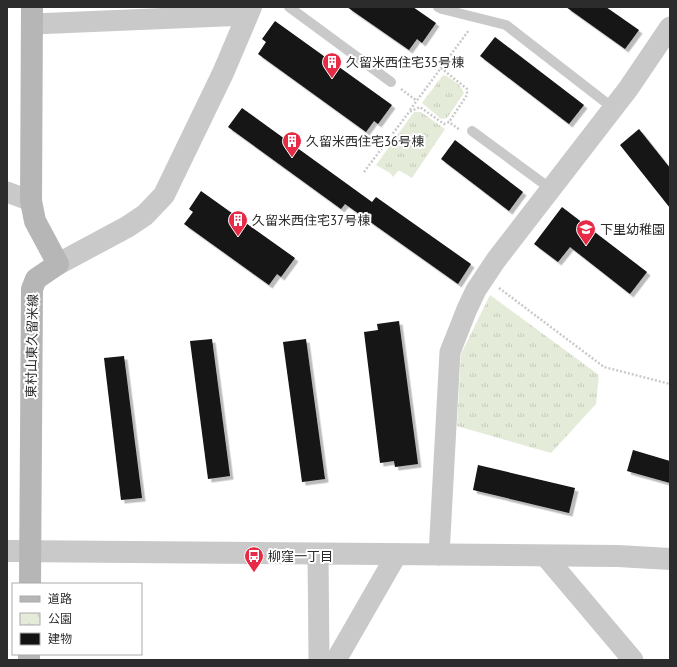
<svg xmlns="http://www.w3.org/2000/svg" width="677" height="667" font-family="'PT Sans','Noto Sans JP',sans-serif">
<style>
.park{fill:url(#park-tufts)}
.building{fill:#131313;filter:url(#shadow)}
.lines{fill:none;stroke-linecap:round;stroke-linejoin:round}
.path{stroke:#c9c9c9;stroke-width:2.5;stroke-dasharray:2 2;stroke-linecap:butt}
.service{stroke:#c9c9c9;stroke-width:10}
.minor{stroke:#c9c9c9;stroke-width:21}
.tertiary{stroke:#c9c9c9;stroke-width:22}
.secondary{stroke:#b6b6b6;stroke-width:22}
.labels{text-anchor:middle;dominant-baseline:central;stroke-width:4;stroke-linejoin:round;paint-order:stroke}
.poi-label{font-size:13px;fill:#2c2c2c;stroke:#fff;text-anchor:start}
.street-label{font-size:13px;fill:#2c2c2c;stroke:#fff}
</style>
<defs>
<pattern id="park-tufts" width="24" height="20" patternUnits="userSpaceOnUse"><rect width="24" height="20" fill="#e4ebd9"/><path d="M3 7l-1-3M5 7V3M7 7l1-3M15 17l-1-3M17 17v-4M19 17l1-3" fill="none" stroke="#c4caba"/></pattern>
<filter id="shadow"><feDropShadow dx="3.5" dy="3.5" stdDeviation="0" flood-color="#0004"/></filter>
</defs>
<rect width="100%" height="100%" fill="#fff"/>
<g class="park">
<path d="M 443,75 C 452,78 461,85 464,93 L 447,118 L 441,119 L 422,103 Z"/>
<path d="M 414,112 L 421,112 L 445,129 L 412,178 L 400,171 L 398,171 L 393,177 L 390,173 L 376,165 Z"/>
<path d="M 490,295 L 599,375 L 596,404 L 551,453 L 457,426 L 461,354 Z"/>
</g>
<g class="building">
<path d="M 347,7 L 413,7 L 436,23 L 422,43 L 417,39 L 409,50 Z"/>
<path d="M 566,7 L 606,7 L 639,30 L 625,49 Z"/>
<path d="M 275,21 L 392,105 L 378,124 L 374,121 L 366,132 L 258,54 L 266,42 L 262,39 Z"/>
<path d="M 495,37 L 584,105 L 569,124 L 480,56 Z"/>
<path d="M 242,108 L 372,202 L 376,197 L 471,264 L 458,284 L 345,204 L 341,209 L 228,127 Z"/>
<path d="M 639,129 L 670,168 L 670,208 L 620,145 Z"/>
<path d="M 455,140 L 523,192 L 509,211 L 441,159 Z"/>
<path d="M 201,191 L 295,258 L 281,277 L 277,274 L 269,285 L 184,224 L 193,212 L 189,209 Z"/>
<path d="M 562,207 L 647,272 L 630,294 L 570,247 L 558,262 L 534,244 Z"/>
<path d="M 399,321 L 418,464 L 395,467 L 394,461 L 380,463 L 364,332 L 378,330 L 377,324 Z"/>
<path d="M 212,339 L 230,476 L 208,479 L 190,341 Z"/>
<path d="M 306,339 L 325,479 L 302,482 L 283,342 Z"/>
<path d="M 124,356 L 142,498 L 121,500 L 104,358 Z"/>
<path d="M 633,450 L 670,461 L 670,483 L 627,471 Z"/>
<path d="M 478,465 L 575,488 L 569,513 L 473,490 Z"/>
</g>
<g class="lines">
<g class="path">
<path d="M 441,68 L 467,89 L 467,95 L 449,122"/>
<path d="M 401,89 L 417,101"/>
<path d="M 410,110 L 469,30"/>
<path d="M 364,172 L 409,112 L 420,107 L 444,124 L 449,122 L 460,130"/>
<path d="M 499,288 L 604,367 L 670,384"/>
</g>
<g class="service">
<path d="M 289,7 L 391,82"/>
<path d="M 438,7 L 442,9 L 506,25 L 613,108"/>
<path d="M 472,131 L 551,189"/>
</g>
<g class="minor">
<path d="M 33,24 L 247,15"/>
<path d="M 7,192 L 31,201"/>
<path d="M 318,554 L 319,660"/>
<path d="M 439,555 L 450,352 L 467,309 L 476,290 L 496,260 L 628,89 L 670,27"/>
<path d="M 546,557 L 633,660"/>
<path d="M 336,660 L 397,554"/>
</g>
<g class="tertiary">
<path d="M 58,264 L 127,227 L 145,215 L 164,195 L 223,73 L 251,7"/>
<path d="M 7,551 L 618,556 L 670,559"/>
</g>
<g class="secondary">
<path d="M 30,584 L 32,289 L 36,279 L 58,264 L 35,221 L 31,201 L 32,7"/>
<path d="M 29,660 L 29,654"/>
</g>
</g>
<defs>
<symbol id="building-pin" viewBox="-11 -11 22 30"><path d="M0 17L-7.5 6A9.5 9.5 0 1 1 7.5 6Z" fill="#e72a46" stroke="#fff"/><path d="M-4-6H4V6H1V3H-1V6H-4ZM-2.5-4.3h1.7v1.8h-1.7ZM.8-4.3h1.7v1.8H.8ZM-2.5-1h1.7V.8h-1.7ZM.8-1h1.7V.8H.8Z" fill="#fff"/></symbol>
<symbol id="school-pin" viewBox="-11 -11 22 30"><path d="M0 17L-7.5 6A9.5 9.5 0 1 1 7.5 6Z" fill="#e72a46" stroke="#fff"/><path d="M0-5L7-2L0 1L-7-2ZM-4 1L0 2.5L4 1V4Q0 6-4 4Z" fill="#fff"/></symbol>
<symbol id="bus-pin" viewBox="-11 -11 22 30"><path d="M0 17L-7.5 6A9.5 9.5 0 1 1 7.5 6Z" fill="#e72a46" stroke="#fff"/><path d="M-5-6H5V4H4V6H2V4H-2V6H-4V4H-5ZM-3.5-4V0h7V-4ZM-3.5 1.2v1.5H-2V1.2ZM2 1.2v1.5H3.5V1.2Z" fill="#fff"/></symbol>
</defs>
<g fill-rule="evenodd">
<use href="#building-pin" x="321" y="51" width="22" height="30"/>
<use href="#building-pin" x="281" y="130" width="22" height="30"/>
<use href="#building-pin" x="227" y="209" width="22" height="30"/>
<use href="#school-pin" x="575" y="218" width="22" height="30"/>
<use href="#bus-pin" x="243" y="545" width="22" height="30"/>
</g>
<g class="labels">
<g class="poi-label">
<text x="346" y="62">久留米西住宅35号棟</text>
<text x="306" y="141">久留米西住宅36号棟</text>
<text x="252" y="220">久留米西住宅37号棟</text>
<text x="600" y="229">下里幼稚園</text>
<text x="268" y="556">柳窪一丁目</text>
</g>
<g class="street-label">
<text transform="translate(32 346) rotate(-89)">東村山東久留米線</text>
</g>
</g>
<rect width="677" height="667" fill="none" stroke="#2c2c2c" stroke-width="16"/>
<rect x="12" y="583" width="130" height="72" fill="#ffffff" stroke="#ababab"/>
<rect x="20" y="596" width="20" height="6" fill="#b6b6b6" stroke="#ababab"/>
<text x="48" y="603" font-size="12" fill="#2c2c2c">道路</text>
<rect x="20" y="613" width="20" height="12" fill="url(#park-tufts)" stroke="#ababab"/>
<text x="48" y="623" font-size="12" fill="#2c2c2c">公園</text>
<rect x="20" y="633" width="20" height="12" fill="#131313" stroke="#ababab"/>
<text x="48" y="643" font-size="12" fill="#2c2c2c">建物</text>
</svg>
